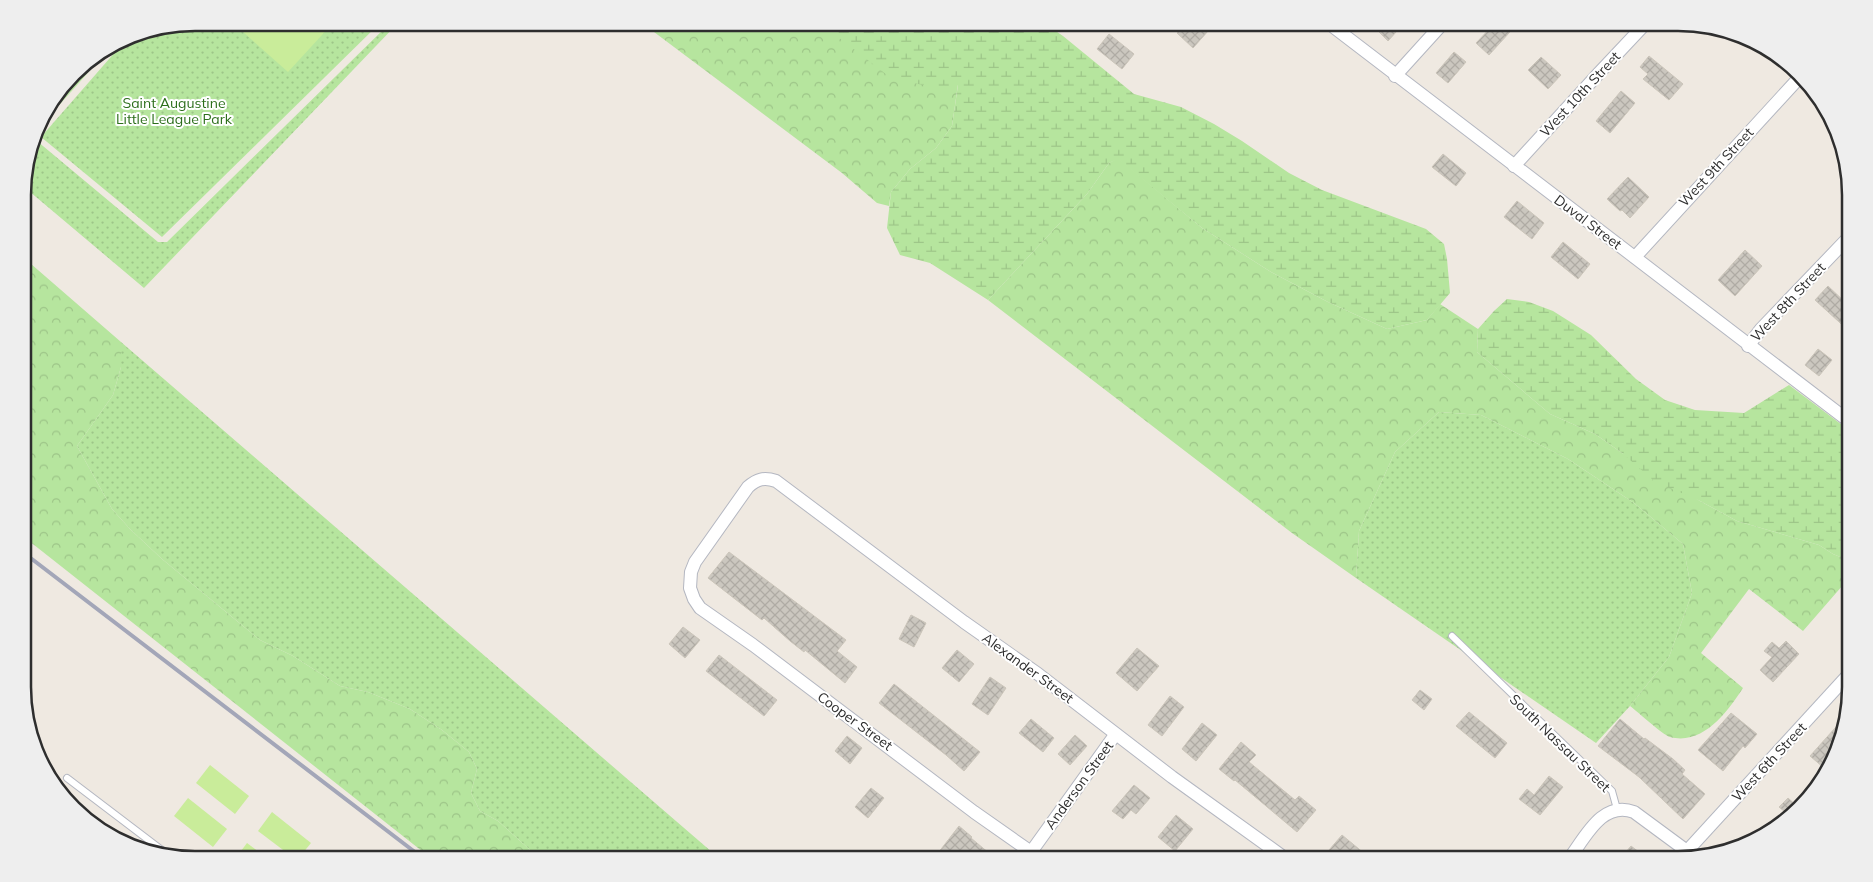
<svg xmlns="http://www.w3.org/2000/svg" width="1873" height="882" font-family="Mulish,sans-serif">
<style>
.green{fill:url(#green-dots)}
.forest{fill:url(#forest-crowns)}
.wetland{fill:url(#wetland-marsh)}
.pitch{fill:#c9ec9a}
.building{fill:url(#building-cross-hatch);stroke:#cbc5ba}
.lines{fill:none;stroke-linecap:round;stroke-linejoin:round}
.lane-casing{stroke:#b4b7c1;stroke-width:8}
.street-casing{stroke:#b4b7c1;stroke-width:14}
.lane{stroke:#fff;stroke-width:6}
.street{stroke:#fff;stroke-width:12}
.rail{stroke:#a3a6b8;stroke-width:4}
.labels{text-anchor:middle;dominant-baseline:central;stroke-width:4;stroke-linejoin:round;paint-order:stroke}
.street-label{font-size:14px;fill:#2e2e2e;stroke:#fff}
.park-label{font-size:14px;fill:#2c6e1b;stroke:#fff}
.rim{fill:none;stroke:#2e2e2e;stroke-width:2.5}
</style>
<defs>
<pattern id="green-dots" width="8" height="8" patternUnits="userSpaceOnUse" patternTransform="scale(1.25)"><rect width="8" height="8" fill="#b6e59e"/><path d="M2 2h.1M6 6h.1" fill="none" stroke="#9dc588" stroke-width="1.8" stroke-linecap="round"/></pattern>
<pattern id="forest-crowns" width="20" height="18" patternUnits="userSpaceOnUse" patternTransform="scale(1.25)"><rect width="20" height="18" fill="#b6e59e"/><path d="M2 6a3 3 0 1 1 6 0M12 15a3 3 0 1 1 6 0" fill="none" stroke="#9dc588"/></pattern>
<pattern id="wetland-marsh" width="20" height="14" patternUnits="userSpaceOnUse" patternTransform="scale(1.25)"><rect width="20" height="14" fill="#b6e59e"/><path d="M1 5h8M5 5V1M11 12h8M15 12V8" fill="none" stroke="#9dc588"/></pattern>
<pattern id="building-cross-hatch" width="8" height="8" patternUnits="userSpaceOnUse" patternTransform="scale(1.25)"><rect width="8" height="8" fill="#cbc7bf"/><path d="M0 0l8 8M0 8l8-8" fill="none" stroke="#afaba4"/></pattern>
</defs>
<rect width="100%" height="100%" fill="#efe9e1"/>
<g class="green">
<path d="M 195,23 L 380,23 L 162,237 L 41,137 L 130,35 Z"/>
<path d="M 390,23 L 398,23 L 144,288 L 23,186 L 36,135 L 37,141 L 158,242 L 167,242 Z"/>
<path d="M 110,48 L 37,130 L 40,121 L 81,66 Z"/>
<path d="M 121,342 L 720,859 L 540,859 L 498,821 L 480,811 L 471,793 L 477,769 L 469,752 L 442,730 L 410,709 L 368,692 L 340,686 L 293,656 L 260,640 L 162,559 L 130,529 L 112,509 L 77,446 L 113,395 L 121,367 Z"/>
<path d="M 1439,412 L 1481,415 L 1568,459 L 1634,503 L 1683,544 L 1692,593 L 1669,657 L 1630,706 L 1596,743 L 1356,578 L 1359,531 L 1395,452 Z"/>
</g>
<g class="forest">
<path d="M 642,23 L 820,23 L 831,29 L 958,84 L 952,126 L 936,148 L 910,169 L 891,192 L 889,206 L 877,203 L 842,173 Z"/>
<path d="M 1118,158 L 1202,228 L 1271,272 L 1328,302 L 1387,329 L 1427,320 L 1440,304 L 1478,329 L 1477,352 L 1550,414 L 1595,434 L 1622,453 L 1700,501 L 1737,521 L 1819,545 L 1833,554 L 1850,561 L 1850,577 L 1803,631 L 1749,589 L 1701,653 L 1743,688 C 1728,711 1703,746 1670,737 C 1663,735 1638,712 1630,706 L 1669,657 L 1692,593 L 1683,544 L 1634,503 L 1568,459 L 1481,415 L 1439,412 L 1395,452 L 1359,531 L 1356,578 L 1292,533 L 988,300 L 1087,194 L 1109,163 Z"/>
<path d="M 23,257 L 121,342 L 121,367 L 113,395 L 77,446 L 112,509 L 130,529 L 162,559 L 260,640 L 293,656 L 340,686 L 368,692 L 410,709 L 442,730 L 469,752 L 477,769 L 471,793 L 480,811 L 498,821 L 540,859 L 432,859 L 24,537 Z"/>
</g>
<g class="wetland">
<path d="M 820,23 L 1044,23 L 1063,36 L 1134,94 L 1181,107 L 1214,124 L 1242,141 L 1289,173 L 1322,190 L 1426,229 L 1444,244 L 1447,259 L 1450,293 L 1427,320 L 1387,329 L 1328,302 L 1271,272 L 1202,228 L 1118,159 L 1109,163 L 1087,194 L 988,300 L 930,263 L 900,255 L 887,228 L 891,192 L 910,169 L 936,148 L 952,126 L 958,85 L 941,89 L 891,78 Z"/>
<path d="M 1507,299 L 1529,302 L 1553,311 L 1591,335 L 1636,379 L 1665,400 L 1695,410 L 1744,413 L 1789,385 L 1850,431 L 1850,561 L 1833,554 L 1819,545 L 1737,521 L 1700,501 L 1654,481 L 1622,453 L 1595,434 L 1550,414 L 1477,352 L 1478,329 L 1494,311 Z"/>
</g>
<g class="pitch">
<path d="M 233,23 L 333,23 L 288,72 Z"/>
<path d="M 210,765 L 249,796 L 235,814 L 196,783 Z"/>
<path d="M 188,798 L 227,829 L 213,847 L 174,816 Z"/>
<path d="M 272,812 L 311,843 L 298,859 L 295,859 L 258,831 Z"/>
<path d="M 247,843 L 268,859 L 235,859 Z"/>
</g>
<g class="building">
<path d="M 1187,22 L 1216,22 L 1193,48 L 1177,33 Z"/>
<path d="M 1380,22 L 1405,22 L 1388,41 L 1375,28 Z"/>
<path d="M 1496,22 L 1519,22 L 1489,55 L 1476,43 Z"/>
<path d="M 1109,34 L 1134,54 L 1122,69 L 1097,49 Z"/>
<path d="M 1454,52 L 1466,62 L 1448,83 L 1436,73 Z"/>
<path d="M 1649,56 L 1683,84 L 1669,100 L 1643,79 L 1648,74 L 1640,67 Z"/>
<path d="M 1541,57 L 1561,75 L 1548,89 L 1528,70 Z"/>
<path d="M 1621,91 L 1635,103 L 1610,133 L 1596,121 Z"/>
<path d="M 1443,154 L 1466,173 L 1456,186 L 1432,167 Z"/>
<path d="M 1628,177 L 1649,197 L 1630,218 L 1622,210 L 1620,211 L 1607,199 Z"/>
<path d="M 1517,201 L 1544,223 L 1532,239 L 1504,217 Z"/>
<path d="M 1563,242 L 1590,264 L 1578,279 L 1551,257 Z"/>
<path d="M 1745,250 L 1762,266 L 1735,296 L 1718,280 Z"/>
<path d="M 1828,286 L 1847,304 L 1844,307 L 1849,313 L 1850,332 L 1815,300 Z"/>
<path d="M 1818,349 L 1832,360 L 1819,376 L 1805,365 Z"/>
<path d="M 729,552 L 846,640 L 837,651 L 857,667 L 845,683 L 805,650 L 804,652 L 790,641 L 764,618 L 762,620 L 708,578 Z"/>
<path d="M 911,615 L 926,623 L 914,647 L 899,639 Z"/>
<path d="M 683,627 L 700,640 L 685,658 L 669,644 Z"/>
<path d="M 1786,641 L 1799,654 L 1773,682 L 1760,670 L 1772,657 L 1764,651 L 1772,642 L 1779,648 Z"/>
<path d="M 1137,648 L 1159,666 L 1137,691 L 1116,673 Z"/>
<path d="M 957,650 L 974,664 L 959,682 L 942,668 Z"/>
<path d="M 719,655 L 777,700 L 764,716 L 706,671 Z"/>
<path d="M 990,677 L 1006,688 L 988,715 L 972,704 Z"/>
<path d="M 894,684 L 980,752 L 964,771 L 946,755 L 879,703 Z"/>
<path d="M 1420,690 L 1432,699 L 1424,710 L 1412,700 Z"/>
<path d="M 1170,696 L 1184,707 L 1162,736 L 1148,725 Z"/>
<path d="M 1469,712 L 1507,743 L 1495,758 L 1456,726 Z"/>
<path d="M 1731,713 L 1757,734 L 1745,748 L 1743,746 L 1723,771 L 1698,750 Z"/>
<path d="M 1844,718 L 1837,753 L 1824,768 L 1810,756 Z"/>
<path d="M 1031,719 L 1054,738 L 1043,752 L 1019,733 Z"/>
<path d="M 1620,719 L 1644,739 L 1645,738 L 1673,759 L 1685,770 L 1682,774 L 1705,794 L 1683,819 L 1639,777 L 1598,746 Z"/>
<path d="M 1202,723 L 1217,735 L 1196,761 L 1182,749 Z"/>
<path d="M 1075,735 L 1087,746 L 1070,765 L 1058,754 Z"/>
<path d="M 847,736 L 862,748 L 850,764 L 835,751 Z"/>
<path d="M 1241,742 L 1256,755 L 1249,762 L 1295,800 L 1299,796 L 1316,810 L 1297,832 L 1235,780 L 1234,781 L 1219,769 Z"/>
<path d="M 1549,776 L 1563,787 L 1540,815 L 1519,799 L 1527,789 L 1534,795 Z"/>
<path d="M 1134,785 L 1150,798 L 1136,814 L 1131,810 L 1123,819 L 1112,811 Z"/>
<path d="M 871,788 L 884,798 L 868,818 L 855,807 Z"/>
<path d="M 1788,798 L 1799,808 L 1790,816 L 1779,807 Z"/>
<path d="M 1176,815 L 1193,829 L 1175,851 L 1158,837 Z"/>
<path d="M 959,826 L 972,837 L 971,838 L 996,859 L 946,859 L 938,853 Z"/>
<path d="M 1342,835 L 1371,859 L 1340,859 L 1329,850 Z"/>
<path d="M 1631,846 L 1648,859 L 1620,859 Z"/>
</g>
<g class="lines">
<defs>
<g id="lane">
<path d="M 1452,636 L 1612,791 L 1617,809"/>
<path d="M 67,778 L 167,854"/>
</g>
<g id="street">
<path d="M 1327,22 L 1850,422"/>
<path d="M 1395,76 L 1444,22"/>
<path d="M 1514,166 L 1599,73 L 1647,22"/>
<path d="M 1635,257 L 1799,78"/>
<path d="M 1748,346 L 1761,329 L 1849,237"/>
<path d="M 1687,851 L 1850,673"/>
<path d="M 1031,852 L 974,812 L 753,645 L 700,608 L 694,599 L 690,588 L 691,572 L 695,562 L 748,487 C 757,479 764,477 776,481 L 964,622 L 1038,674 L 1172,777 L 1286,859"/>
<path d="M 1026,859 L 1115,735"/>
<path d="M 1569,859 C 1585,838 1602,800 1634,812 L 1695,857"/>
</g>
</defs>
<use href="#lane" class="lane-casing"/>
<use href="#street" class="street-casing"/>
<use href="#lane" class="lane"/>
<use href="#street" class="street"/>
<path class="rail" d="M 24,553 L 424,859"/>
</g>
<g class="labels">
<g class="street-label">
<text transform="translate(1580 94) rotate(-47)">West 10th Street</text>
<text transform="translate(1716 167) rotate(-47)">West 9th Street</text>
<text transform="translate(1588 222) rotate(37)">Duval Street</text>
<text transform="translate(1788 302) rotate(-47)">West 8th Street</text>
<text transform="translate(1028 668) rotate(36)">Alexander Street</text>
<text transform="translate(855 721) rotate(36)">Cooper Street</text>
<text transform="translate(1560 743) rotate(44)">South Nassau Street</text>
<text transform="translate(1769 762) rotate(-47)">West 6th Street</text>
<text transform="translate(1079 785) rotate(-54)">Anderson Street</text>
</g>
<g class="park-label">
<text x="174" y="103">Saint Augustine<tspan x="174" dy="16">Little League Park</tspan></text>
</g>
</g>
<path d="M0 0H1873V882H0ZM195 31H1678A164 164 0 0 1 1842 195V687A164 164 0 0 1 1678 851H195A164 164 0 0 1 31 687V195A164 164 0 0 1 195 31Z" fill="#eee" fill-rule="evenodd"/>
<path class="rim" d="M195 31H1678A164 164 0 0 1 1842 195V687A164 164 0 0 1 1678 851H195A164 164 0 0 1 31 687V195A164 164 0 0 1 195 31Z"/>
</svg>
